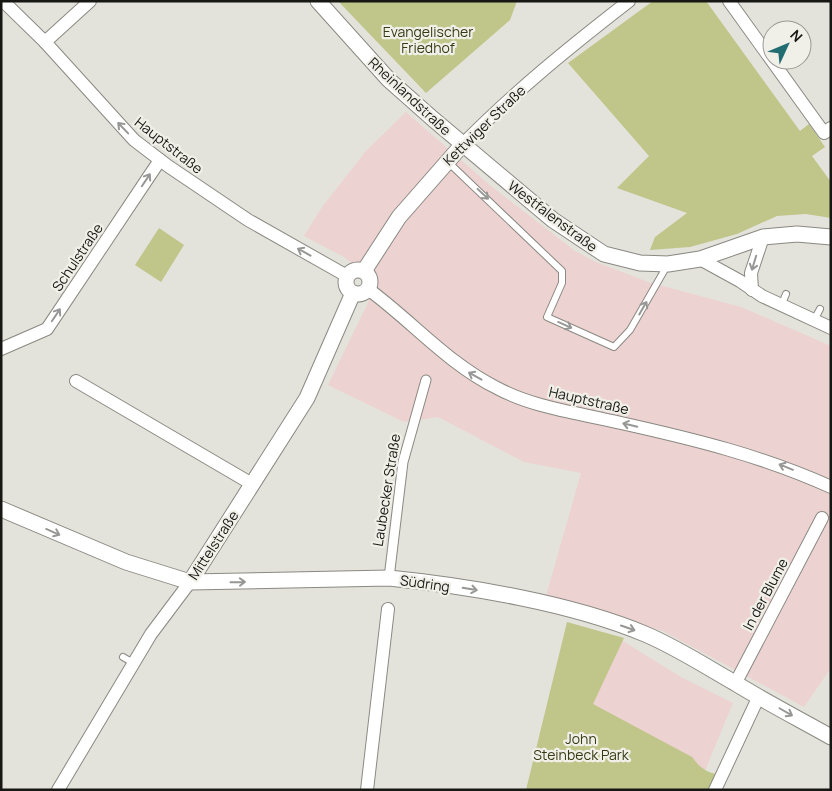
<svg xmlns="http://www.w3.org/2000/svg" width="832" height="791" font-family="Manrope,sans-serif">
<style>
.commercial{fill:#ecd2d0}
.green{fill:#c0c58a}
.lines{fill:none;stroke-linecap:round;stroke-linejoin:round}
.service-casing{stroke:#8a8982;stroke-width:8}
.pedestrian-casing{stroke:#8a8982;stroke-width:11}
.minor-casing{stroke:#8a8982;stroke-width:14}
.tertiary-casing{stroke:#8a8982;stroke-width:17}
.service{stroke:#fff;stroke-width:6}
.pedestrian{stroke:#fff;stroke-width:9}
.minor{stroke:#fff;stroke-width:12}
.tertiary{stroke:#fff;stroke-width:15}
.oneway{stroke:#979795}
.labels{text-anchor:middle;dominant-baseline:central;stroke-width:4.5;stroke-linejoin:round;paint-order:stroke}
.park-label{font-size:14px;fill:#383a15;stroke:#f1f0e8}
.street-label{font-size:14px;fill:#171714;stroke:#f1f0e8}
</style>
<rect width="100%" height="100%" fill="#e4e3db"/>
<g class="commercial">
<path d="M 406,112 L 492,187 L 575,251 L 596,262 L 648,282 L 741,307 L 831,346 L 831,668 L 804,707 L 663,631 L 546,596 L 581,473 L 524,462 L 438,417 L 404,422 L 328,385 L 377,284 L 344,257 L 304,236 L 322,207 L 366,151 Z"/>
<path d="M 618,638 L 681,677 L 733,703 L 704,773 L 586,704 Z"/>
</g>
<g class="green">
<path d="M 338,1 L 517,1 L 510,20 L 426,93 Z"/>
<path d="M 653,1 L 706,1 L 800,131 L 809,124 L 825,147 L 812,156 L 831,182 L 831,218 L 806,214 L 777,216 L 737,234 L 690,247 L 650,250 L 655,237 L 687,213 L 617,188 L 649,156 L 568,63 Z"/>
<path d="M 159,228 L 184,245 L 161,282 L 135,265 Z"/>
<path d="M 567,622 L 624,638 L 593,704 L 692,757 C 700,768 707,773 721,775 L 715,790 L 526,790 Z"/>
</g>
<g class="lines">
<defs>
<g id="service">
<path d="M 448,162 L 562,271 L 562,283 L 547,317 L 614,347 L 630,330 L 668,264"/>
<path d="M 781,306 L 786,294"/>
<path d="M 814,320 L 820,309"/>
<path d="M 123,657 L 135,664"/>
</g>
<path id="pedestrian" d="M 389,578 L 403,462 L 426,380"/>
<g id="minor">
<path d="M 3,1 L 45,42 L 134,140 L 168,166 L 248,220 L 347,276"/>
<path d="M 729,1 L 824,133 L 831,128"/>
<path d="M 45,42 L 90,1"/>
<path d="M 463,144 C 514,92 571,46 629,1"/>
<path d="M 700,259 L 740,281 L 762,296 L 831,328"/>
<path d="M 368,289 C 413,322 447,363 497,388 C 534,408 580,413 621,423 C 693,439 763,456 831,487"/>
<path d="M 752,290 L 751,273 L 763,237"/>
<path d="M 1,349 L 47,329 L 160,160"/>
<path d="M 76,381 L 252,484"/>
<path d="M 735,684 L 822,518"/>
<path d="M 58,790 L 151,634 L 190,582"/>
<path d="M 367,790 L 388,609"/>
<path d="M 715,790 L 759,696"/>
</g>
<g id="tertiary">
<path d="M 318,1 L 389,80 L 433,119 L 553,220 L 604,254 L 640,263 L 668,264 L 700,259 L 763,237 L 797,234 L 831,237"/>
<circle cx="358" cy="282" r="12"/>
<path d="M 364,271 L 399,217 L 463,144"/>
<path d="M 1,509 L 126,562 L 190,582 L 389,578 C 468,586 571,603 645,634 C 676,647 705,666 735,683 C 766,702 799,719 831,737"/>
<path d="M 190,582 L 307,398 L 353,293"/>
</g>
</defs>
<use href="#service" class="service-casing"/>
<use href="#pedestrian" class="pedestrian-casing"/>
<use href="#minor" class="minor-casing"/>
<use href="#tertiary" class="tertiary-casing"/>
<use href="#service" class="service"/>
<use href="#pedestrian" class="pedestrian"/>
<use href="#minor" class="minor"/>
<use href="#tertiary" class="tertiary"/>
</g>
<defs><path id="oneway-shaft" d="M-6 0H5M1.5-3L5.5 0L1.5 3" fill="none" stroke-width="1.6" stroke-linecap="round" stroke-linejoin="round" transform="scale(1.25)"/></defs>
<g class="oneway">
<use href="#oneway-shaft" transform="translate(123 128) rotate(-134)"/>
<use href="#oneway-shaft" transform="translate(146 180) rotate(-56)"/>
<use href="#oneway-shaft" transform="translate(483 194) rotate(43)"/>
<use href="#oneway-shaft" transform="translate(304 252) rotate(-151)"/>
<use href="#oneway-shaft" transform="translate(754 263) rotate(107)"/>
<use href="#oneway-shaft" transform="translate(643 308) rotate(-60)"/>
<use href="#oneway-shaft" transform="translate(56 315) rotate(-56)"/>
<use href="#oneway-shaft" transform="translate(565 325) rotate(24)"/>
<use href="#oneway-shaft" transform="translate(475 376) rotate(-151)"/>
<use href="#oneway-shaft" transform="translate(630 425) rotate(-167)"/>
<use href="#oneway-shaft" transform="translate(786 467) rotate(-158)"/>
<use href="#oneway-shaft" transform="translate(53 532) rotate(24)"/>
<use href="#oneway-shaft" transform="translate(238 582) rotate(-1)"/>
<use href="#oneway-shaft" transform="translate(470 589) rotate(10)"/>
<use href="#oneway-shaft" transform="translate(628 628) rotate(19)"/>
<use href="#oneway-shaft" transform="translate(786 712) rotate(30)"/>
</g>
<g class="labels">
<g class="park-label">
<text x="428" y="31">Evangelischer<tspan x="428" dy="16">Friedhof</tspan></text>
<text x="581" y="738">John<tspan x="581" dy="16">Steinbeck Park</tspan></text>
</g>
<g class="street-label">
<text transform="translate(410 96) rotate(43)">Rheinlandstraße</text>
<text transform="translate(484 125) rotate(-44)">Kettwiger Straße</text>
<text transform="translate(169 145) rotate(38)">Hauptstraße</text>
<text transform="translate(553 216) rotate(37)">Westfalenstraße</text>
<text transform="translate(77 257) rotate(-56)">Schulstraße</text>
<text transform="translate(589 400) rotate(13)">Hauptstraße</text>
<text transform="translate(386 490) rotate(-81)">Laubecker Straße</text>
<text transform="translate(213 545) rotate(-57)">Mittelstraße</text>
<text transform="translate(425 583) rotate(8)">Südring</text>
<text transform="translate(765 594) rotate(-62)">In der Blume</text>
</g>
</g>
<rect width="832" height="791" fill="none" stroke="#171714" stroke-width="5"/>
<g transform="translate(787 45) rotate(46)"><circle r="24" fill="#f1f0e8" stroke="#9a9993"/>
<path d="M0-4L9 19L0 12L-9 19Z" fill="#226d72"/>
<text y="-8" font-size="14" font-weight="bold" text-anchor="middle" fill="#171714">N</text>
</g>
</svg>
